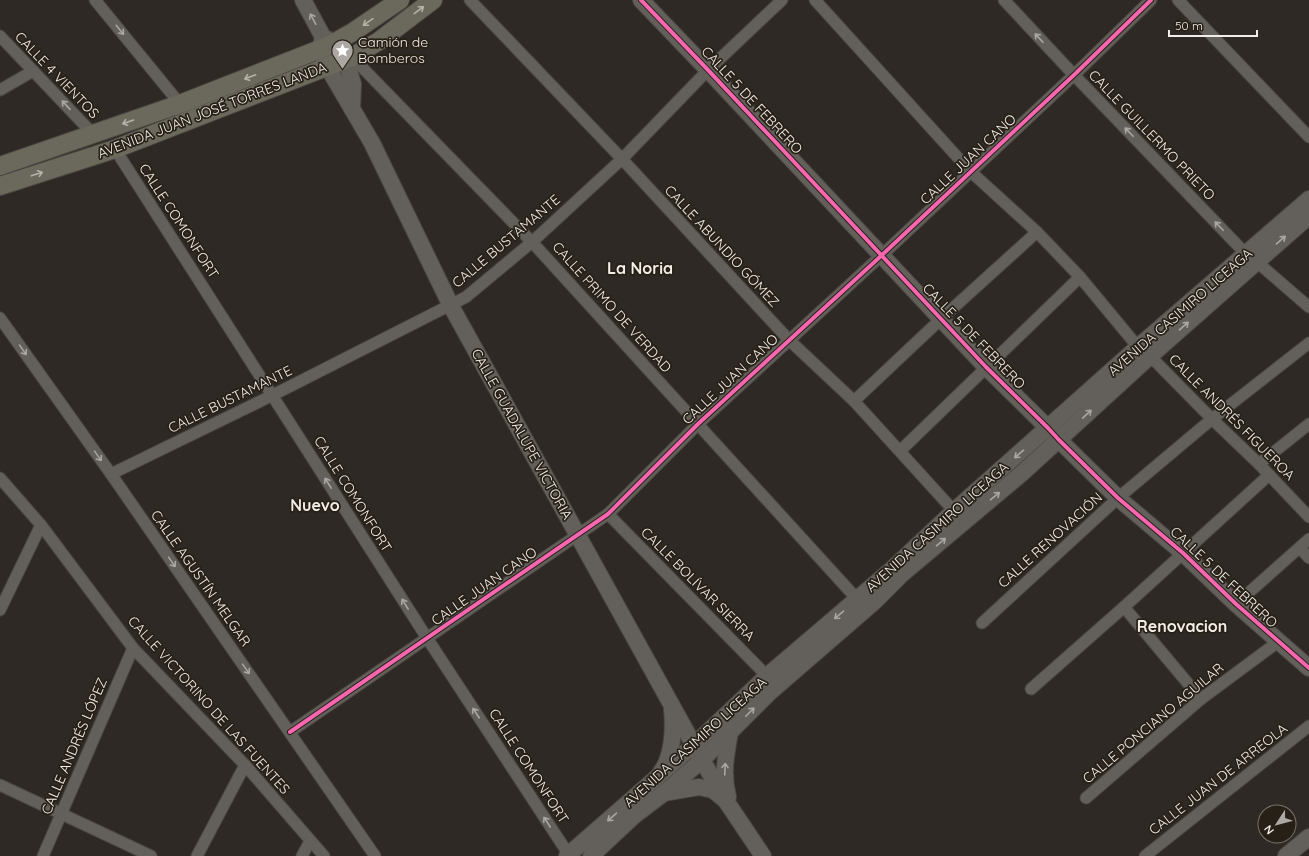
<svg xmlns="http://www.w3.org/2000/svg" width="1309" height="856" font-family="Quicksand,sans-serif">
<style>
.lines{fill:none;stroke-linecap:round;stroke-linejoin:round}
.street-casing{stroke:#4a4641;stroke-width:13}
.secondary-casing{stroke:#4a4641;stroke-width:18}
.primary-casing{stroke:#4a4641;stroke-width:20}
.street{stroke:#635f5b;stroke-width:11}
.secondary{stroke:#635f5b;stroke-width:16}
.primary{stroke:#6b685c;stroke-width:18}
.cycleway-casing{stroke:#272017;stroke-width:6}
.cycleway{stroke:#f766af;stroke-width:4}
.oneway{stroke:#b5b1a8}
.oneway2{stroke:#aaa6a1}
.labels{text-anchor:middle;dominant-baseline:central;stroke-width:3.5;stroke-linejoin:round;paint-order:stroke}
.poi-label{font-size:14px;fill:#f2ede7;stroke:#272017;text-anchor:start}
.street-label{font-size:14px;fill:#f2ede7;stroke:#272017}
.quarter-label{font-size:16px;font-weight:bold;fill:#f2ede7;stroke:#272017}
</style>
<rect width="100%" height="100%" fill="#2e2924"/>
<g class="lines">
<defs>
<g id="street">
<path d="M 95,0 L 180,104"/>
<path d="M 470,0 L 622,159 L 789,340 L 854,401 L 954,511"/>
<path d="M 815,0 L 970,171 L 1037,232 L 1080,277 L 1138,347"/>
<path d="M 1004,0 L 1074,75 L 1246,254"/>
<path d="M 1178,0 L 1309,137"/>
<path d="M 0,36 L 93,134"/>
<path d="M 349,54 L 532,242 L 857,599"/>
<path d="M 0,90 L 33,71"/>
<path d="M 115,149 L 427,638 L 569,855"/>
<path d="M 1257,262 L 1309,307"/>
<path d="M 0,318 L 111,474 L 375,856"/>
<path d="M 1150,356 L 1212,419 L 1259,464 L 1309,517"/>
<path d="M 854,401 L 942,318 L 1037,232"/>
<path d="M 900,451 L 1080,277"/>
<path d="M 1259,464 L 1309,424"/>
<path d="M 111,474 L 273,395 L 466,297 L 532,242 L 622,159 L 708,70 L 782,0"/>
<path d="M 0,478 L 41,525 L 133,648 L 245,765 L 324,856"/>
<path d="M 608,514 L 767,676"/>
<path d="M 1300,548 L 1309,558"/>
<path d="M 1236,604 L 1309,539"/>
<path d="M 1124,607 L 1201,699"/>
<path d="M 0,610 L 41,525"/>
<path d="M 982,623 L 1118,498 L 1212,419 L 1309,343"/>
<path d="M 1031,689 L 1124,607 L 1269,475"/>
<path d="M 290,732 L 608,514 L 698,424 L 882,255 L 1074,75 L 1151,0"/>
<path d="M 0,785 L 151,856"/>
<path d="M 1086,798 L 1201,699 L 1278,642"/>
<path d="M 43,856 L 133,648"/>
<path d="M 197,856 L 245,765"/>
<path d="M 302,856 L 310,841"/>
<path d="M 1145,856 L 1309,726"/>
</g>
<g id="secondary">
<path d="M 303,0 L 323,37 L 334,43 L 346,60 L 353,84 L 352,109"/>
<path d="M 641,0 L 708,70 L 986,367 L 1048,428 L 1059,440 L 1118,498 L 1183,553 L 1236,604 L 1309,668"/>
<path d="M 323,37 L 320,50 L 327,66 L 372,143 L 451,306 L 702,760 L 726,801 L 763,856"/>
<path d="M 661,772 C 673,756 674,728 672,709"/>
<path d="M 664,793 L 699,787 L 713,790 L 724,799"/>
<path d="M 728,797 C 722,773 726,755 730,732"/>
<path d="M 567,856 L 694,745 L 767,676 L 891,570 L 954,511 L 1138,347 L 1309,199"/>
<path d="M 591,856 L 635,815 L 664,793 L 702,760 L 769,693 L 874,602 L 902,574 L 1021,474 L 1150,356 L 1309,216"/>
<path d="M 1286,856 L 1309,837"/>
</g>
<g id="primary">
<path d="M 0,166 L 180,104 L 328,46 L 353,32 L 400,0"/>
<path d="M 0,186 L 115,149 L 352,57 L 379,41 L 433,0"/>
</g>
</defs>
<use href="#street" class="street-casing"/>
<use href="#secondary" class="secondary-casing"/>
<use href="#primary" class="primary-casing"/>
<use href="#street" class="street"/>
<use href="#secondary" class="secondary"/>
<use href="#primary" class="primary"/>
<defs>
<g id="cycleway">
<path d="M 641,0 L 708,70 L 986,367 L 1048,428 L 1059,440 L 1118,498 L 1183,553 L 1236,604 L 1309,668"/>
<path d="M 290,732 L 608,514 L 698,424 L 882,255 L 1074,75 L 1151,0"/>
</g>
</defs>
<use href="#cycleway" class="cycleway-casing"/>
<use href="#cycleway" class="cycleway"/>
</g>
<defs><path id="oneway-shaft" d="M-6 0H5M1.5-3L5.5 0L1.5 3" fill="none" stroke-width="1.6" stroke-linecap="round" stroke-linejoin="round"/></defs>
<g class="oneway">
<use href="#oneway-shaft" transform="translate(419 10) rotate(-37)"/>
<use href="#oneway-shaft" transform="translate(368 22) rotate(145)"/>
<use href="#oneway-shaft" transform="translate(250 77) rotate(159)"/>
<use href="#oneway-shaft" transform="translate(128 122) rotate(161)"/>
<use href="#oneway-shaft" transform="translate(37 174) rotate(-18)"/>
</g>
<g class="oneway2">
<use href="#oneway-shaft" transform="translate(313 19) rotate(-118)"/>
<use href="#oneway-shaft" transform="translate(120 30) rotate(51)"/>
<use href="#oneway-shaft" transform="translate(1039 38) rotate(-133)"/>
<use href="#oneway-shaft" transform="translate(66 105) rotate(-133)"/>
<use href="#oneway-shaft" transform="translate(1129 132) rotate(-134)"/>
<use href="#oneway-shaft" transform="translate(1219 226) rotate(-134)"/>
<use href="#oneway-shaft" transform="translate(1281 240) rotate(-41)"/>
<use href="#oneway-shaft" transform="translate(1184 326) rotate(-41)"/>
<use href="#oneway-shaft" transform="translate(23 350) rotate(55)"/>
<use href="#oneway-shaft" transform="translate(1087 414) rotate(-43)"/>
<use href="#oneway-shaft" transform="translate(1019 454) rotate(139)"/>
<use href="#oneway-shaft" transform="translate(98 456) rotate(55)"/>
<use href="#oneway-shaft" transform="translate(328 483) rotate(-122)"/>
<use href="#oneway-shaft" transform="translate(995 496) rotate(-40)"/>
<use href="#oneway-shaft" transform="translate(941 542) rotate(-40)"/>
<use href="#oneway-shaft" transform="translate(172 562) rotate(55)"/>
<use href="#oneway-shaft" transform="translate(405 604) rotate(-122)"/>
<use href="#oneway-shaft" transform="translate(839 615) rotate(140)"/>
<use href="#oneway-shaft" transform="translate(246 669) rotate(55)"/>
<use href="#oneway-shaft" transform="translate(750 712) rotate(-45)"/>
<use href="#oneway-shaft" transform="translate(476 713) rotate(-123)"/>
<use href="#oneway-shaft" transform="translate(725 769) rotate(-87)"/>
<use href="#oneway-shaft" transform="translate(612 817) rotate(139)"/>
<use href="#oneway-shaft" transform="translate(547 822) rotate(-123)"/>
</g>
<defs>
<symbol id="sight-pin" viewBox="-11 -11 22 30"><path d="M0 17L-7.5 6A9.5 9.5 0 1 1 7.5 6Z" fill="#ada8a3" stroke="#272017"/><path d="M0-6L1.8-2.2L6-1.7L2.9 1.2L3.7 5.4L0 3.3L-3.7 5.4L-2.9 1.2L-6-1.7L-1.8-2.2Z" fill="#fff"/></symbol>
</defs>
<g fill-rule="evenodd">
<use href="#sight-pin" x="330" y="38" width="25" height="34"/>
</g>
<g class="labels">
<g class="poi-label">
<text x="358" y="42">Camión de<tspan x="358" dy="16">Bomberos</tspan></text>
</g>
<g class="street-label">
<text transform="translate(57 75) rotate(46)">CALLE 4 VIENTOS</text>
<text transform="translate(752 100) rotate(47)">CALLE 5 DE FEBRERO</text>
<text transform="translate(212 110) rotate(-21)">AVENIDA JUAN JOSÉ TORRES LANDA</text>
<text transform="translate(1152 135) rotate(46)">CALLE GUILLERMO PRIETO</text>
<text transform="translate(968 159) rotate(-43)">CALLE JUAN CANO</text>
<text transform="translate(179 221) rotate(57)">CALLE COMONFORT</text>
<text transform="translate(506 241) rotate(-40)">CALLE BUSTAMANTE</text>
<text transform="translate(722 246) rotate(47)">CALLE ABUNDIO GÓMEZ</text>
<text transform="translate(612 307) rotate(48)">CALLE PRIMO DE VERDAD</text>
<text transform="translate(1180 312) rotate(-41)">AVENIDA CASIMIRO LICEAGA</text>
<text transform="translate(974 336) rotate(46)">CALLE 5 DE FEBRERO</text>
<text transform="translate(730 379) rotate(-43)">CALLE JUAN CANO</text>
<text transform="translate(230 399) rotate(-26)">CALLE BUSTAMANTE</text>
<text transform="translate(1232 417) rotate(45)">CALLE ANDRÉS FIGUEROA</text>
<text transform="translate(522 434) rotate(61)">CALLE GUADALUPE VICTORIA</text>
<text transform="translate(353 494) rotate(58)">CALLE COMONFORT</text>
<text transform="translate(937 527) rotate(-42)">AVENIDA CASIMIRO LICEAGA</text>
<text transform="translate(1050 540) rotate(-42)">CALLE RENOVACIÓN</text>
<text transform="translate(1224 577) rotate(43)">CALLE 5 DE FEBRERO</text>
<text transform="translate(201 578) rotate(55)">CALLE AGUSTÍN MELGAR</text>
<text transform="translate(698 584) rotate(45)">CALLE BOLÍVAR SIERRA</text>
<text transform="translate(484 586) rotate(-35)">CALLE JUAN CANO</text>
<text transform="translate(209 705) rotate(48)">CALLE VICTORINO DE LAS FUENTES</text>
<text transform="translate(1153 723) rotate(-40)">CALLE PONCIANO AGUILAR</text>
<text transform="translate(695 742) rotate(-42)">AVENIDA CASIMIRO LICEAGA</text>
<text transform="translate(74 746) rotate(-67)">CALLE ANDRÉS LÓPEZ</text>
<text transform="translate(529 766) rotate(57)">CALLE COMONFORT</text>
<text transform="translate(1218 779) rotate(-38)">CALLE JUAN DE ARREOLA</text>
</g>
<g class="quarter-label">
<text x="640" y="268">La Noria</text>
<text x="315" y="505">Nuevo</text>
<text x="1182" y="626">Renovacion</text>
</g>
</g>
<g transform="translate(1277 824) rotate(234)"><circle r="19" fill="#272017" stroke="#78726a"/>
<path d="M0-3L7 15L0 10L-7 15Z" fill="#ada8a3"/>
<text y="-6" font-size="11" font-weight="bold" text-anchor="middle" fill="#f2ede7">N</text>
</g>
<path d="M1169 30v6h88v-6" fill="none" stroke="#f2ede7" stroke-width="2"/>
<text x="1175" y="30" font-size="12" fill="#f2ede7" stroke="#272017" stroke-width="3" paint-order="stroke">50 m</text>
</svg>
